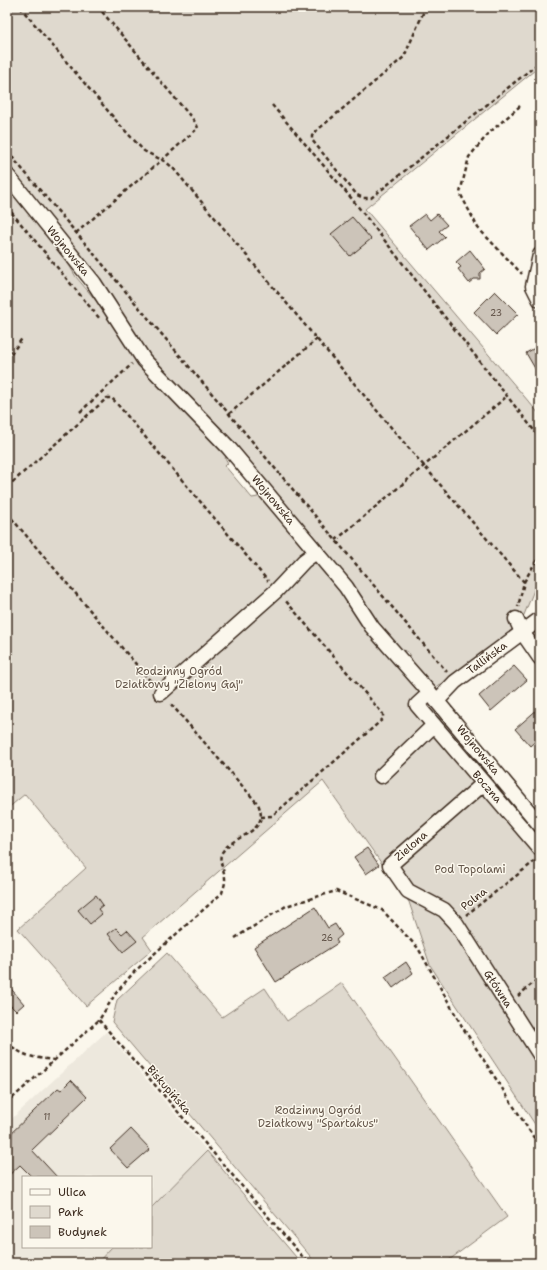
<svg xmlns="http://www.w3.org/2000/svg" width="547" height="1270" font-family="'Shantell Sans',sans-serif">
<style>
.built{fill:#ede8dd}
.green{fill:#dfd9ce;stroke:#8d8276}
.building{fill:#ccc4b9;stroke:#3b2a1e}
.lines{fill:none;stroke-linecap:round;stroke-linejoin:round}
.minor-casing{stroke:#3b2a1e;stroke-width:17}
.path{stroke:#3b2a1e;stroke-width:2.5;stroke-dasharray:4 3;stroke-linecap:butt}
.minor{stroke:#fbf7ec;stroke-width:14}
.labels{text-anchor:middle;dominant-baseline:central;stroke-width:3;stroke-linejoin:round;paint-order:stroke}
.number-label{font-size:9px;fill:#5f5045}
.street-label{font-size:11px;fill:#3b2a1e;stroke:#fbf7ec}
.park-label{font-size:11px;fill:#64564a;stroke:#fbf7ec}
</style>
<rect width="100%" height="100%" fill="#fbf7ec"/>
<filter id="ink" filterUnits="userSpaceOnUse"><feTurbulence type="fractalNoise" baseFrequency=".025" numOctaves="2"/><feDisplacementMap in="SourceGraphic" scale="8" xChannelSelector="R" yChannelSelector="G"/><feConvolveMatrix kernelMatrix="1 2 1 2 8 2 1 2 1" color-interpolation-filters="sRGB"/></filter>
<g filter="url(#ink)">
<path class="built" d="M 106,1032 L 207,1151 L 151,1208 L 151,1177 L 23,1177 L 23,1247 L 112,1247 L 97,1263 L 7,1263 L 7,1123 Z"/>
<g class="green">
<path d="M 7,7 L 540,7 L 540,66 L 365,209 L 540,415 L 540,575 L 524,615 L 513,623 L 514,632 L 458,676 L 435,687 L 427,685 L 411,664 L 410,657 L 408,652 L 396,647 L 370,614 L 363,598 L 165,378 L 7,172 Z"/>
<path d="M 7,181 L 62,253 L 76,277 L 227,455 L 225,458 L 228,463 L 225,466 L 252,498 L 258,497 L 258,491 L 343,594 L 348,605 L 426,694 L 418,698 L 540,844 L 540,1132 L 430,965 L 409,902 L 323,781 L 143,937 L 152,950 L 86,1006 L 18,929 L 86,868 L 25,794 L 7,809 Z"/>
<path d="M 167,953 L 222,1017 L 265,988 L 287,1021 L 342,983 L 507,1217 L 445,1263 L 316,1263 L 112,1022 L 117,1000 Z"/>
<path d="M 207,1151 L 301,1263 L 97,1263 L 112,1247 L 151,1247 L 151,1208 Z"/>
</g>
<g class="building">
<path d="M 425,214 L 430,220 L 437,214 L 447,225 L 439,231 L 445,237 L 429,250 L 409,226 Z"/>
<path d="M 352,217 L 371,239 L 350,256 L 331,234 Z"/>
<path d="M 470,250 L 485,269 L 480,273 L 480,279 L 474,279 L 469,283 L 458,269 L 461,267 L 456,262 Z"/>
<path d="M 495,291 L 518,314 L 496,335 L 474,312 Z"/>
<path d="M 540,345 L 540,377 L 526,353 Z"/>
<path d="M 514,666 L 527,680 L 491,711 L 479,696 Z"/>
<path d="M 540,707 L 540,737 L 530,746 L 515,729 Z"/>
<path d="M 367,848 L 379,865 L 366,874 L 354,857 Z"/>
<path d="M 96,895 L 103,905 L 98,909 L 102,914 L 90,924 L 78,910 Z"/>
<path d="M 315,907 L 328,928 L 335,924 L 342,935 L 336,940 L 338,943 L 276,982 L 254,947 Z"/>
<path d="M 116,928 L 122,934 L 127,930 L 137,941 L 123,952 L 108,934 Z"/>
<path d="M 406,962 L 413,973 L 393,988 L 385,977 Z"/>
<path d="M 7,984 L 24,1004 L 16,1011 L 7,1002 Z"/>
<path d="M 71,1080 L 87,1097 L 32,1150 L 57,1177 L 32,1177 L 20,1165 L 7,1177 L 7,1137 L 58,1088 L 61,1090 Z"/>
<path d="M 131,1129 L 150,1149 L 128,1168 L 110,1149 Z"/>
</g>
<g class="lines">
<defs>
<g id="minor">
<path d="M 7,175 L 94,283 L 144,360 L 228,447 L 346,587 L 372,627 L 430,693 L 540,825"/>
<path d="M 540,255 L 533,286 L 540,300"/>
<path d="M 516,619 L 522,632 L 540,658"/>
<path d="M 161,693 L 276,591 L 304,561 L 316,552"/>
<path d="M 430,693 L 417,705 L 540,849"/>
<path d="M 437,701 L 455,682 L 540,619"/>
<path d="M 381,776 L 434,725"/>
<path d="M 483,784 L 390,865 L 408,891 L 444,910 L 456,923 L 540,1055"/>
</g>
</defs>
<use href="#minor" class="minor-casing"/>
<g class="path">
<path d="M 20,7 L 119,124 L 144,151 L 166,162 L 173,168 L 400,438 L 524,582 L 518,607"/>
<path d="M 427,7 L 424,11 L 404,57 L 315,132 L 312,136 L 312,140 L 357,195 L 363,198 L 371,198 L 540,62"/>
<path d="M 272,105 L 352,199 L 540,438"/>
<path d="M 520,106 L 489,133 L 469,157 L 460,193 L 478,228 L 522,274"/>
<path d="M 7,151 L 447,672"/>
<path d="M 7,207 L 100,319"/>
<path d="M 76,233 L 162,160 L 198,128 L 196,123 L 98,7"/>
<path d="M 7,360 L 23,337"/>
<path d="M 80,412 L 132,364"/>
<path d="M 229,414 L 317,339"/>
<path d="M 7,487 L 107,398 L 112,398 L 268,581"/>
<path d="M 7,513 L 152,683"/>
<path d="M 336,540 L 506,397"/>
<path d="M 524,582 L 540,554"/>
<path d="M 261,817 L 272,816 L 383,719 L 383,714 L 285,600"/>
<path d="M 466,915 L 535,861"/>
<path d="M 235,938 L 286,906 L 336,891 L 382,910 L 418,948 L 463,1028 L 540,1147"/>
<path d="M 518,996 L 540,977"/>
<path d="M 99,1020 L 308,1263"/>
<path d="M 7,1042 C 22,1057 35,1058 55,1060"/>
<path d="M 7,1103 L 99,1020 L 116,993 L 134,972 L 222,893 C 223,889 225,885 225,881 C 226,871 216,860 223,851 C 235,834 271,833 258,804 L 170,703"/>
</g>
<use href="#minor" class="minor"/>
</g>
</g>
<g class="labels">
<g class="number-label">
<text x="496" y="313">23</text>
<text x="327" y="938">26</text>
<text x="47" y="1117">11</text>
</g>
<g class="street-label">
<text transform="translate(68 251) rotate(51)">Wojnowska</text>
<text transform="translate(273 500) rotate(50)">Wojnowska</text>
<text transform="translate(487 658) rotate(-37)">Tallińska</text>
<text transform="translate(478 750) rotate(50)">Wojnowska</text>
<text transform="translate(487 787) rotate(49)">Boczna</text>
<text transform="translate(411 846) rotate(-41)">Zielona</text>
<text transform="translate(474 899) rotate(-38)">Polna</text>
<text transform="translate(498 989) rotate(57)">Główna</text>
<text transform="translate(169 1090) rotate(49)">Biskupińska</text>
</g>
<g class="park-label">
<text x="179" y="671">Rodzinny Ogród<tspan x="179" dy="13">Działkowy "Zielony Gaj"</tspan></text>
<text x="470" y="869">Pod Topolami</text>
<text x="318" y="1110">Rodzinny Ogród<tspan x="318" dy="13">Działkowy "Spartakus"</tspan></text>
</g>
</g>
<rect width="547" height="1270" fill="none" stroke="#fbf7ec" stroke-width="24"/>
<rect x="12" y="12" width="523" height="1246" fill="none" stroke="#3b2a1e" stroke-width="1.5" filter="url(#ink)"/>
<rect x="22" y="1176" width="130" height="72" fill="#fbf7ec" stroke="#aea59a"/>
<rect x="30" y="1189" width="20" height="6" fill="#fbf7ec" stroke="#aea59a"/>
<text x="58" y="1196" font-size="12" fill="#3b2a1e">Ulica</text>
<rect x="30" y="1206" width="20" height="12" fill="#dfd9ce" stroke="#aea59a"/>
<text x="58" y="1216" font-size="12" fill="#3b2a1e">Park</text>
<rect x="30" y="1226" width="20" height="12" fill="#ccc4b9" stroke="#aea59a"/>
<text x="58" y="1236" font-size="12" fill="#3b2a1e">Budynek</text>
</svg>
